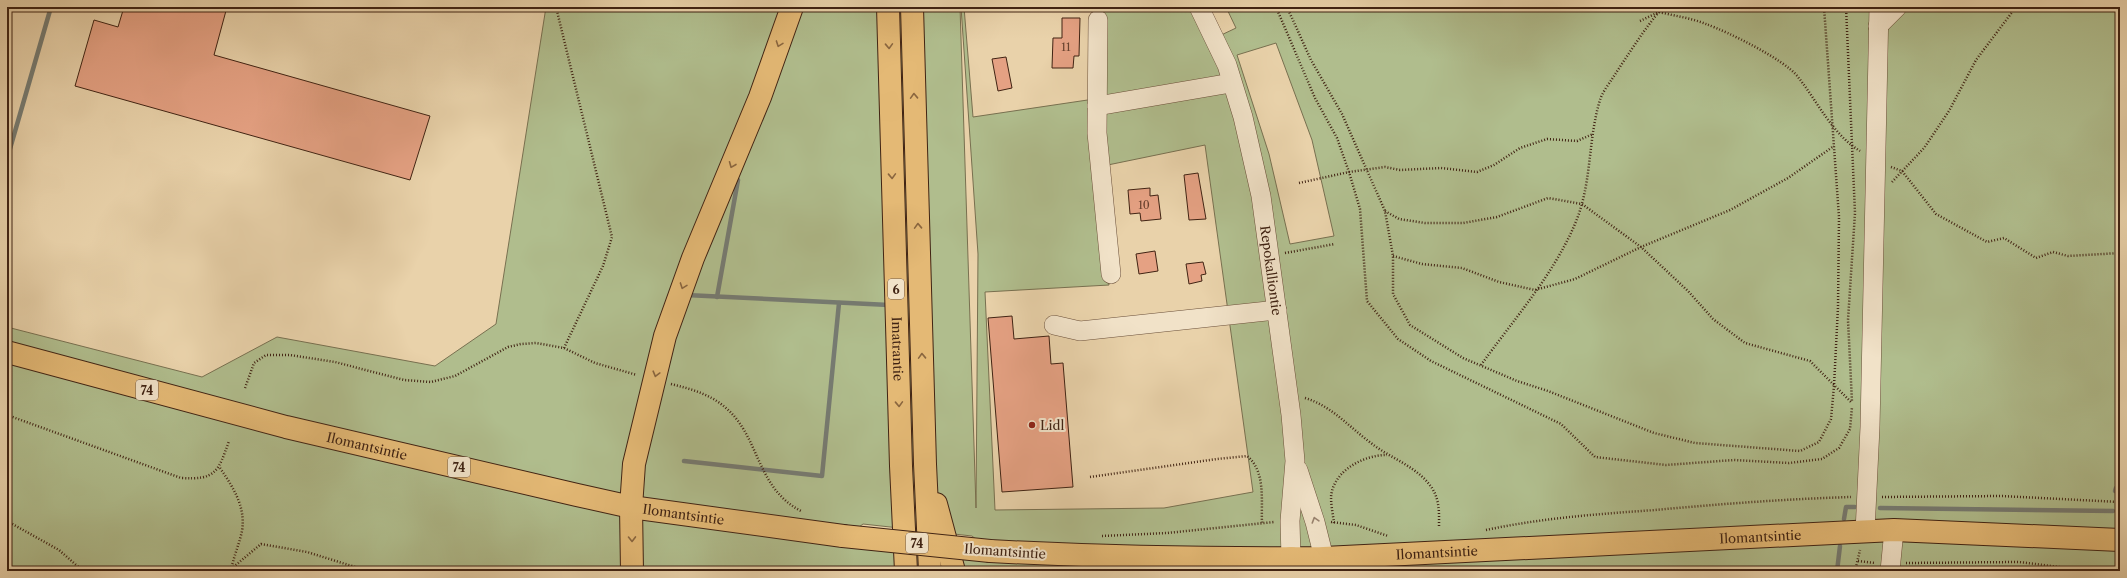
<svg xmlns="http://www.w3.org/2000/svg" width="2127" height="578" font-family="'Libre Caslon Text',serif">
<style>
.green{fill:#b0bd8d;stroke:#787050;fill-rule:evenodd}
.lines{fill:none;stroke-linecap:round;stroke-linejoin:round}
.stream{stroke:#767b72;stroke-width:4.5}
.building{fill:#e5a183;stroke:#402313}
.minor-casing{stroke:#6a4f39;stroke-width:20}
.major-casing{stroke:#402313;stroke-width:24}
.highway-casing{stroke:#402313;stroke-width:24}
.path{stroke:#402313;stroke-width:2.5;stroke-dasharray:1 2;stroke-linecap:butt}
.minor{stroke:#f1e2c8;stroke-width:19}
.major{stroke:#e4b975;stroke-width:22}
.highway{stroke:#e4b975;stroke-width:22}
.major-bridge-casing{stroke:#402313;stroke-width:24;stroke-linecap:butt}
.major-bridge{stroke:#e4b975;stroke-width:22}
.oneway{stroke:#8a663f}
.oneway2{stroke:#98826e}
.poi-dot{fill:#8f2418;stroke:#f1e2c8;stroke-width:1.5}
.labels{text-anchor:middle;dominant-baseline:central;stroke-width:4;stroke-linejoin:round;paint-order:stroke}
.number-label{font-size:11px;fill:#69422f}
.shield{fill:#f1e2c8;stroke:#755c49;stroke-width:1}
.shield-label{font-size:12px;font-weight:bold;fill:#402313}
.street-label{font-size:13px;fill:#402313;stroke:#f1e2c8}
.poi-label{font-size:13px;fill:#402313;stroke:#f1e2c8;text-anchor:start}
</style>
<rect width="100%" height="100%" fill="#e9d2aa"/>
<filter id="stains"><feTurbulence type="fractalNoise" baseFrequency=".005" numOctaves="4"/><feColorMatrix values="0 0 0 0 .2 0 0 0 0 .09 0 0 0 0 .02 0 0 0 .5 -.17"/></filter>
<radialGradient id="worn" r=".72"><stop offset=".6" stop-color="#630" stop-opacity="0"/><stop offset="1" stop-color="#630" stop-opacity=".3"/></radialGradient>
<g class="green">
<path d="M 546,7 L 960,7 L 976,508 L 978,254 L 961,7 L 964,7 L 973,117 L 1101,98 L 1101,7 L 1202,7 L 1217,37 L 1236,28 L 1226,7 L 2120,7 L 2120,571 L 1988,571 L 1936,567 L 1910,567 L 1908,571 L 1294,571 L 1232,554 L 977,540 L 972,536 L 863,524 L 851,533 L 627,500 L 626,571 L 7,571 L 7,327 L 202,377 L 277,337 L 435,366 L 496,324 ZM 1276,43 L 1312,140 L 1334,236 L 1290,244 L 1269,154 L 1237,55 ZM 1205,145 L 1253,492 L 1164,508 L 995,510 L 985,292 L 1109,285 L 1098,167 Z"/>
<path d="M 636,516 L 945,558 L 948,571 L 637,571 Z"/>
<path d="M 954,557 L 1286,565 L 1287,571 L 957,571 Z"/>
</g>
<g class="lines">
<g class="stream">
<path d="M 7,159 L 51,7"/>
<path d="M 686,295 L 889,305"/>
<path d="M 717,297 L 738,180"/>
<path d="M 684,461 L 822,476 L 839,303"/>
<path d="M 2115,491 L 2116,488 L 2120,486"/>
<path d="M 1880,508 L 2113,511"/>
<path d="M 1844,519 L 1846,507 L 1855,507"/>
<path d="M 1837,571 L 1840,546"/>
</g>
</g>
<g class="building">
<path d="M 124,7 L 227,7 L 214,55 L 430,116 L 410,180 L 75,86 L 94,20 L 118,27 Z"/>
<path d="M 1062,18 L 1080,18 L 1079,56 L 1074,56 L 1073,68 L 1052,68 L 1053,38 L 1062,38 Z"/>
<path d="M 1006,57 L 1012,88 L 998,91 L 992,59 Z"/>
<path d="M 1198,173 L 1206,219 L 1189,220 L 1184,175 Z"/>
<path d="M 1150,188 L 1150,196 L 1158,195 L 1161,219 L 1141,221 L 1140,213 L 1130,214 L 1128,190 Z"/>
<path d="M 1155,251 L 1158,271 L 1139,274 L 1136,254 Z"/>
<path d="M 1203,262 L 1206,274 L 1201,275 L 1202,281 L 1189,284 L 1186,264 Z"/>
<path d="M 1012,316 L 1014,339 L 1049,336 L 1051,364 L 1063,363 L 1073,487 L 1002,492 L 988,318 Z"/>
</g>
<g class="lines">
<defs>
<g id="minor">
<path id="s1" d="M 1199,7 L 1227,65 L 1243,117 L 1261,196 L 1291,415 L 1295,461 L 1290,521 L 1291,558"/>
<path d="M 1098,20 L 1097,133 L 1111,274"/>
<path d="M 1878,26 L 1897,7"/>
<path d="M 1097,106 L 1231,83"/>
<path d="M 1054,325 L 1080,331 L 1277,310"/>
<path d="M 1298,470 L 1315,522 L 1324,558"/>
<path d="M 1865,532 L 1870,427 L 1879,7"/>
<path d="M 1890,571 L 1894,530"/>
</g>
<g id="major">
<path id="s2" d="M 7,352 L 286,427 L 577,495 L 631,507 L 843,536"/>
<path id="s3" d="M 990,551 C 1101,557 1213,559 1324,558 L 1894,530 L 2120,540"/>
</g>
<g id="highway">
<path id="s4" d="M 888,7 L 901,466 L 906,571"/>
<path d="M 912,7 L 925,464 L 930,571"/>
<path d="M 936,504 L 954,571"/>
<path d="M 1291,558 L 1291,571"/>
<path d="M 632,571 L 631,507 L 634,464 L 665,336 L 693,258 L 760,97 L 792,7"/>
<path d="M 1324,571 L 1324,558"/>
</g>
</defs>
<use href="#minor" class="minor-casing"/>
<use href="#major" class="major-casing"/>
<use href="#highway" class="highway-casing"/>
<g class="path">
<path d="M 556,7 L 612,237 L 603,266 L 564,348"/>
<path d="M 1276,7 L 1315,98 L 1337,138 L 1349,172 L 1360,209 L 1367,301 L 1398,339 L 1431,361 L 1561,424 L 1595,457 L 1666,465 L 1734,460 L 1789,463 L 1822,459 L 1839,448 L 1850,429 L 1852,407"/>
<path d="M 1287,7 L 1311,60 L 1342,114 L 1385,211 L 1393,256 L 1393,294 L 1410,325 L 1463,358 L 1517,381 L 1548,391 L 1654,433 L 1695,443 L 1800,451 L 1819,442 L 1831,419 L 1834,386 L 1838,307 L 1839,217 L 1824,7"/>
<path d="M 1846,7 L 1855,213 L 1848,320 L 1852,402"/>
<path d="M 1640,21 L 1659,12 C 1675,16 1691,18 1706,24 C 1728,32 1784,59 1798,77 C 1818,102 1832,134 1860,151"/>
<path d="M 1891,167 L 1902,171 L 1936,214 L 1987,242 L 2004,238 L 2036,258 L 2053,252 L 2068,256 L 2120,253"/>
<path d="M 1892,182 L 1924,148 L 1949,111 L 1976,60 L 2016,7"/>
<path d="M 1299,183 L 1349,172 L 1385,167 L 1400,170 L 1441,168 L 1477,172 L 1494,165 L 1520,148 L 1547,139 L 1577,141 L 1593,134"/>
<path d="M 1385,211 L 1399,219 L 1425,223 L 1463,223 L 1497,217 L 1548,198 L 1582,204 L 1641,247 L 1688,291 L 1713,319 L 1745,343 L 1810,361 L 1852,403"/>
<path d="M 1285,253 L 1335,244"/>
<path d="M 1393,256 L 1422,264 L 1462,268 L 1499,282 L 1535,290 L 1575,279 L 1641,247 L 1730,210 L 1788,178 L 1834,146"/>
<path d="M 1481,365 C 1514,319 1556,272 1577,219 C 1592,180 1588,139 1600,100 C 1602,93 1608,85 1612,79 C 1628,55 1644,29 1663,7"/>
<path d="M 671,384 C 691,389 710,394 726,408 C 760,437 756,488 801,511"/>
<path d="M 245,388 L 254,363 L 266,355 L 290,355 L 335,362 L 404,380 L 431,382 L 455,376 L 508,347 L 521,344 L 536,343 L 564,348 L 595,363 L 637,375"/>
<path d="M 1305,398 C 1332,406 1349,427 1371,443 C 1391,459 1417,466 1432,488 C 1440,501 1439,513 1439,527"/>
<path d="M 7,415 L 181,478 C 216,480 218,472 229,441"/>
<path d="M 220,468 C 233,487 246,507 242,531 C 239,545 233,558 231,571"/>
<path d="M 1090,477 L 1217,459 L 1247,456 C 1266,471 1261,501 1262,523"/>
<path d="M 1882,497 L 2001,496 L 2120,502"/>
<path d="M 7,521 L 59,550 L 83,571"/>
<path d="M 1331,522 L 1356,525 L 1388,536"/>
<path d="M 1334,523 C 1333,515 1331,505 1331,497 C 1333,471 1363,455 1387,455"/>
<path d="M 1486,530 C 1542,518 1598,514 1655,510 C 1720,504 1786,499 1851,497"/>
<path d="M 1102,536 L 1167,533 L 1274,522"/>
<path d="M 1858,561 L 1875,563"/>
<path d="M 1906,563 L 2019,562 L 2092,571"/>
<path d="M 231,569 L 261,544 L 307,552 L 368,571"/>
<path d="M 1855,571 L 1860,550"/>
</g>
<use href="#minor" class="minor"/>
<use href="#major" class="major"/>
<use href="#highway" class="highway"/>
<defs>
<path id="major-bridge" d="M 843,536 L 990,551"/>
</defs>
<use href="#major-bridge" class="major-bridge-casing"/>
<use href="#major-bridge" class="major-bridge"/>
</g>
<defs><path id="oneway-chevron" d="M-2-3.5L2.5 0L-2 3.5" fill="none" stroke-width="1.6" stroke-linecap="round" stroke-linejoin="round"/></defs>
<g class="oneway">
<use href="#oneway-chevron" transform="translate(779 44) rotate(110)"/>
<use href="#oneway-chevron" transform="translate(889 46) rotate(88)"/>
<use href="#oneway-chevron" transform="translate(914 96) rotate(-92)"/>
<use href="#oneway-chevron" transform="translate(732 165) rotate(112)"/>
<use href="#oneway-chevron" transform="translate(892 176) rotate(88)"/>
<use href="#oneway-chevron" transform="translate(918 226) rotate(-92)"/>
<use href="#oneway-chevron" transform="translate(683 286) rotate(110)"/>
<use href="#oneway-chevron" transform="translate(922 356) rotate(-92)"/>
<use href="#oneway-chevron" transform="translate(656 374) rotate(105)"/>
<use href="#oneway-chevron" transform="translate(899 404) rotate(88)"/>
<use href="#oneway-chevron" transform="translate(632 539) rotate(89)"/>
</g>
<use class="oneway2" href="#oneway-chevron" transform="translate(1315 520) rotate(-107)"/>
<circle class="poi-dot" cx="1032" cy="425" r="4"/>
<g class="labels">
<g class="number-label">
<text x="1066" y="47">11</text>
<text x="1144" y="205">10</text>
</g>
<g class="shield">
<rect x="888" y="279" width="16" height="20" rx="3"/>
<rect x="136" y="380" width="22" height="20" rx="3"/>
<rect x="448" y="457" width="22" height="20" rx="3"/>
<rect x="906" y="533" width="22" height="20" rx="3"/>
</g>
<g class="shield-label">
<text x="896" y="289">6</text>
<text x="147" y="390">74</text>
<text x="459" y="467">74</text>
<text x="917" y="543">74</text>
</g>
<g class="street-label">
<text stroke="none"><textPath href="#s1" startOffset="275">Repokalliontie</textPath></text>
<text stroke="none"><textPath href="#s4" startOffset="342">Imatrantie</textPath></text>
<text stroke="none"><textPath href="#s2" startOffset="372">Ilomantsintie</textPath></text>
<text stroke="none"><textPath href="#s2" startOffset="696">Ilomantsintie</textPath></text>
<text stroke="none"><textPath href="#s3" startOffset="771">Ilomantsintie</textPath></text>
<text transform="translate(1005 551) rotate(4)">Ilomantsintie</text>
<text stroke="none"><textPath href="#s3" startOffset="447">Ilomantsintie</textPath></text>
</g>
<g class="poi-label">
<text x="1040" y="425">Lidl</text>
</g>
</g>
<rect width="2127" height="578" fill="none" stroke="#e9d2aa" stroke-width="24"/>
<rect x="8" y="8" width="2111" height="562" fill="none" stroke="#402313" stroke-width="2"/>
<rect x="12" y="12" width="2103" height="554" fill="none" stroke="#402313"/>
<rect width="100%" height="100%" filter="url(#stains)"/>
<rect width="100%" height="100%" fill="url(#worn)"/>
</svg>
